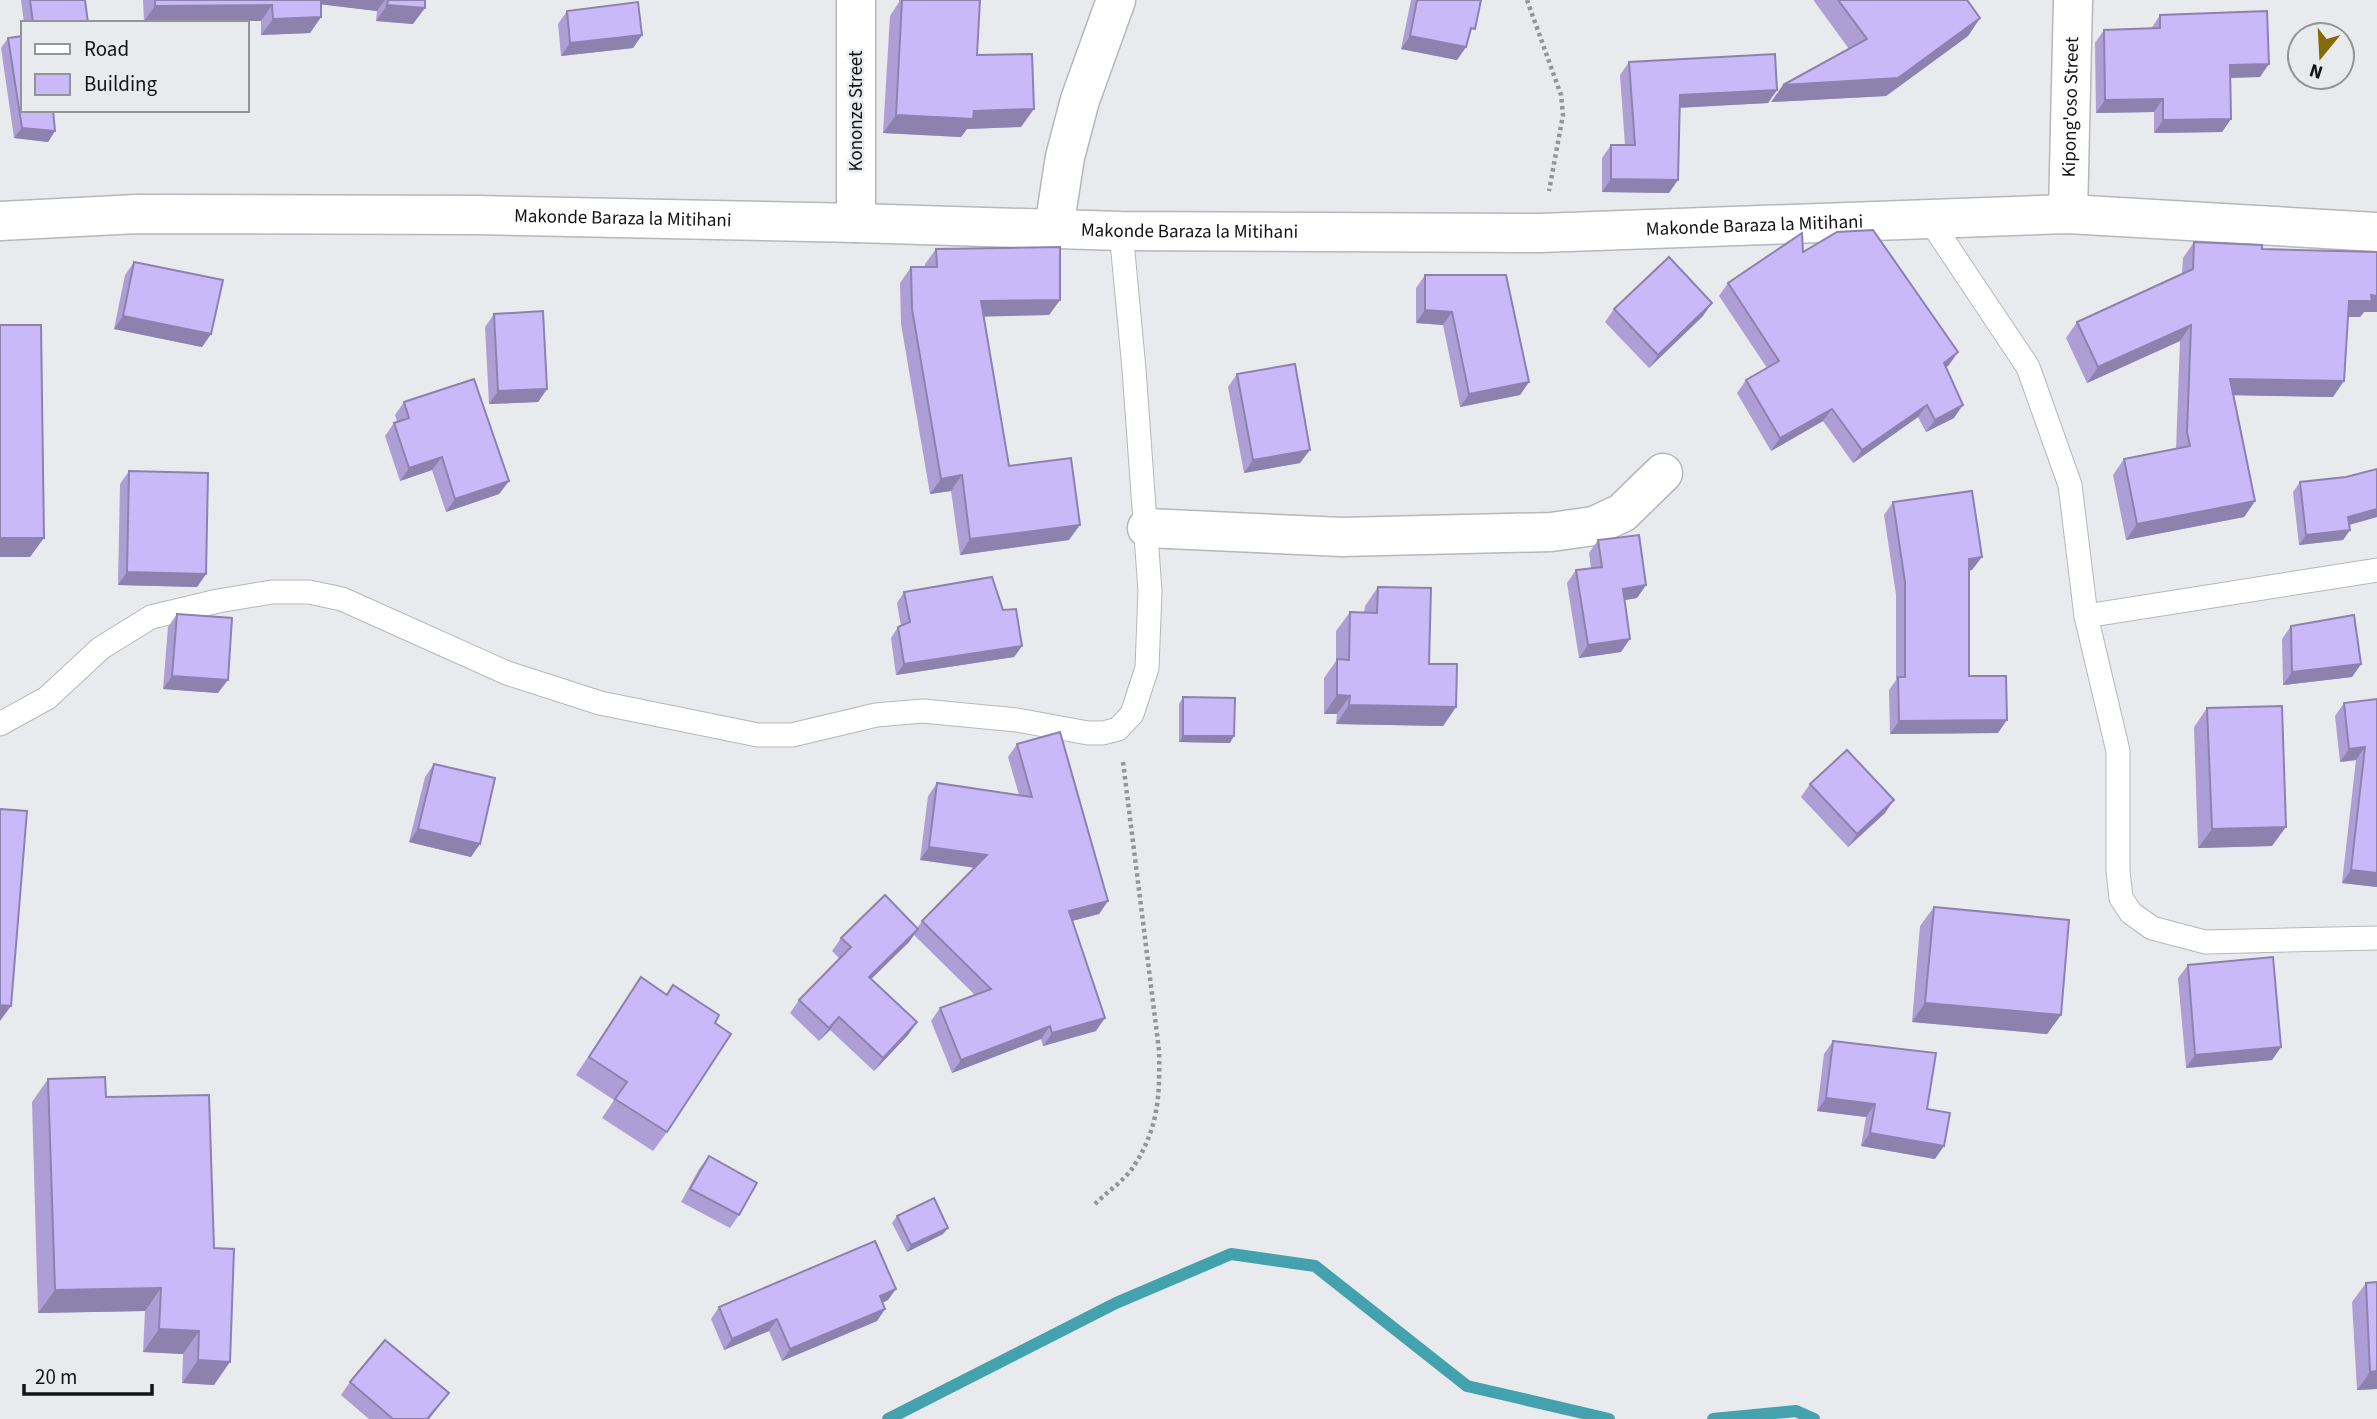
<svg xmlns="http://www.w3.org/2000/svg" width="2377" height="1419" font-family="'Source Sans 3',sans-serif">
<style>
.lines{fill:none;stroke-linecap:round;stroke-linejoin:round}
.stream{stroke:#43a2ad;stroke-width:12}
.service-casing{stroke:#b5b7ba;stroke-width:25}
.minor-casing{stroke:#b5b7ba;stroke-width:41}
.path{stroke:#949598;stroke-width:4.5;stroke-dasharray:3.5 3.5;stroke-linecap:butt}
.service{stroke:#fff;stroke-width:23}
.minor{stroke:#fff;stroke-width:38}
.wall{fill:#ad9fd6}
.shaded-wall{fill:#8d82ae}
.building{fill:#c9b9f9;stroke:#8d82ae;stroke-width:2}
.labels{text-anchor:middle;dominant-baseline:central;stroke-width:5;stroke-linejoin:round;paint-order:stroke}
.street-label{font-size:19px;fill:#121314;stroke:#e9eaee}
</style>
<rect width="100%" height="100%" fill="#e9eaee"/>
<g class="lines">
<g class="stream">
<path d="M 888,1419 L 1116,1303 L 1231,1254 L 1315,1266 L 1467,1386 L 1609,1419"/>
<path d="M 1713,1419 L 1796,1411 L 1814,1419"/>
</g>
<defs>
<g id="service">
<path d="M 1929,219 L 2028,367 L 2070,485 L 2086,616 L 2118,751 L 2118,871 L 2121,898 L 2131,913 L 2152,928 L 2205,942 L 2377,938"/>
<path d="M 2086,616 L 2377,570"/>
<path d="M 0,724 L 47,698 L 101,648 L 151,617 L 218,601 L 272,592 L 309,592 L 342,599 L 507,673 L 600,703 L 758,735 L 792,735 L 876,715 L 923,711 L 1017,720 L 1088,733 L 1103,733 L 1118,729 L 1132,714 L 1147,668 L 1150,591 L 1134,369 L 1121,231"/>
</g>
<g id="minor">
<path id="s1" d="M 2068,214 L 2073,0"/>
<path id="s2" d="M 0,221 L 137,214 L 478,215 L 856,223 L 1121,231 L 1540,233 L 2068,214 L 2377,232"/>
<path d="M 856,223 L 856,0"/>
<path d="M 1054,228 L 1065,157 L 1080,100 L 1116,0"/>
<path d="M 1147,528 L 1342,537 L 1551,532 L 1594,526 L 1622,513 L 1663,473"/>
</g>
</defs>
<use href="#service" class="service-casing"/>
<use href="#minor" class="minor-casing"/>
<g class="path">
<path d="M 1527,0 L 1561,95 L 1563,115 L 1549,191"/>
<path d="M 1095,1204 C 1107,1192 1125,1180 1134,1166 C 1159,1127 1160,1094 1159,1050 L 1123,762"/>
</g>
<use href="#service" class="service"/>
<use href="#minor" class="minor"/>
</g>
<g class="wall">
<path d="M 21,0 L 85,0 L 88,23 L 24,23 Z"/>
<path d="M 143,0 L 425,0 L 413,24 L 376,21 L 377,11 L 321,4 L 321,17 L 310,33 L 261,35 L 261,21 L 144,21 Z"/>
<path d="M 899,0 L 980,0 L 977,55 L 1021,127 L 967,129 L 961,137 L 883,133 L 890,16 L 899,2 Z"/>
<path d="M 1411,0 L 1481,0 L 1469,38 L 1466,47 L 1457,60 L 1401,49 Z"/>
<path d="M 1814,0 L 1967,0 L 1980,18 L 1968,36 L 1886,96 L 1771,102 L 1849,49 L 1814,1 Z"/>
<path d="M 567,11 L 642,35 L 633,48 L 561,56 L 558,24 Z"/>
<path d="M 2160,15 L 2260,77 L 2230,78 L 2231,119 L 2222,132 L 2154,133 L 2154,112 L 2096,113 L 2095,43 L 2104,30 L 2151,29 Z"/>
<path d="M 8,38 L 55,131 L 48,142 L 14,138 L 1,48 Z"/>
<path d="M 1629,62 L 1777,90 L 1768,103 L 1680,108 L 1669,193 L 1602,192 L 1602,158 L 1611,145 L 1625,145 L 1620,75 Z"/>
<path d="M 2194,242 L 2262,249 L 2377,252 L 2377,312 L 2364,312 L 2360,317 L 2348,317 L 2333,397 L 2234,395 L 2255,501 L 2244,517 L 2126,540 L 2113,475 L 2124,459 L 2176,449 L 2180,341 L 2087,383 L 2066,338 L 2077,322 L 2182,274 L 2183,258 Z"/>
<path d="M 936,249 L 1060,300 L 1049,315 L 984,316 L 1009,466 L 1069,540 L 960,555 L 951,491 L 930,494 L 901,324 L 900,283 L 911,267 L 925,267 L 925,264 Z"/>
<path d="M 1803,252 L 1949,365 L 1946,367 L 1954,418 L 1926,432 L 1918,417 L 1853,463 L 1823,421 L 1771,451 L 1737,393 L 1746,380 L 1767,368 L 1719,296 L 1728,283 Z"/>
<path d="M 134,262 L 211,334 L 202,347 L 114,329 L 125,275 Z"/>
<path d="M 1425,275 L 1529,382 L 1520,395 L 1460,407 L 1443,325 L 1416,323 L 1416,288 Z"/>
<path d="M 1614,309 L 1703,316 L 1649,368 L 1605,322 Z"/>
<path d="M 494,314 L 547,389 L 538,402 L 489,404 L 485,327 Z"/>
<path d="M 1237,374 L 1300,463 L 1244,473 L 1228,387 Z"/>
<path d="M 404,402 L 509,481 L 499,494 L 446,512 L 432,470 L 400,481 L 385,436 L 394,423 L 397,422 L 395,415 Z"/>
<path d="M 2377,469 L 2377,517 L 2349,525 L 2350,530 L 2343,540 L 2299,545 L 2293,492 L 2300,482 L 2346,477 Z"/>
<path d="M 129,471 L 206,574 L 197,587 L 118,585 L 120,484 Z"/>
<path d="M 1893,502 L 1972,570 L 1969,570 L 1969,676 L 1998,733 L 1890,734 L 1889,690 L 1896,680 L 1896,595 L 1884,515 Z"/>
<path d="M 1598,540 L 1646,585 L 1637,598 L 1625,600 L 1621,652 L 1579,658 L 1567,583 L 1576,570 L 1591,568 L 1589,553 Z"/>
<path d="M 1378,587 L 1456,707 L 1443,726 L 1336,724 L 1337,714 L 1324,714 L 1324,678 L 1336,661 L 1336,631 L 1350,612 L 1364,612 L 1365,606 Z"/>
<path d="M 904,592 L 1003,610 L 1022,646 L 1014,657 L 896,675 L 891,638 L 898,627 L 901,626 L 897,603 Z"/>
<path d="M 177,614 L 218,693 L 163,689 L 168,627 Z"/>
<path d="M 2291,626 L 2361,664 L 2352,677 L 2283,685 L 2282,639 Z"/>
<path d="M 1183,697 L 1230,743 L 1179,742 L 1179,704 Z"/>
<path d="M 2377,699 L 2377,887 L 2342,883 L 2356,760 L 2340,762 L 2335,716 L 2344,703 Z"/>
<path d="M 2207,708 L 2272,846 L 2198,848 L 2194,727 Z"/>
<path d="M 1017,744 L 1108,901 L 1099,914 L 1072,921 L 1096,1031 L 1043,1046 L 1041,1039 L 952,1073 L 931,1021 L 940,1008 L 975,995 L 914,935 L 909,942 L 871,979 L 917,1022 L 908,1035 L 874,1071 L 830,1030 L 819,1041 L 790,1013 L 799,1000 L 840,959 L 832,951 L 841,938 L 917,928 L 922,921 L 975,868 L 920,860 L 928,796 L 937,783 L 1019,795 L 1008,757 Z"/>
<path d="M 434,764 L 471,857 L 409,842 L 425,777 Z"/>
<path d="M 1810,784 L 1885,813 L 1848,847 L 1801,797 Z"/>
<path d="M 1934,907 L 2061,1015 L 2047,1034 L 1912,1022 L 1920,926 Z"/>
<path d="M 2188,965 L 2281,1047 L 2272,1060 L 2186,1068 L 2178,978 Z"/>
<path d="M 641,977 L 666,994 L 673,985 L 715,1023 L 667,1132 L 653,1151 L 602,1118 L 614,1100 L 576,1075 Z"/>
<path d="M 1833,1041 L 1927,1109 L 1935,1159 L 1861,1146 L 1866,1117 L 1817,1111 L 1824,1054 Z"/>
<path d="M 48,1079 L 106,1097 L 209,1095 L 214,1385 L 182,1383 L 183,1354 L 143,1352 L 145,1311 L 38,1313 L 32,1102 Z"/>
<path d="M 709,1156 L 739,1215 L 730,1228 L 681,1202 L 699,1169 Z"/>
<path d="M 897,1216 L 943,1234 L 907,1252 L 892,1223 Z"/>
<path d="M 2377,1282 L 2377,1389 L 2357,1390 L 2352,1302 L 2366,1283 Z"/>
<path d="M 888,1300 L 882,1303 L 885,1309 L 877,1321 L 782,1361 L 769,1331 L 724,1350 L 711,1319 L 719,1307 Z"/>
<path d="M 350,1382 L 449,1393 L 429,1419 L 369,1419 L 341,1395 Z"/>
</g>
<g class="shaded-wall">
<path d="M 311,0 L 385,0 L 377,11 L 309,3 Z"/>
<path d="M 272,5 L 261,21 L 144,21 L 155,6 Z"/>
<path d="M 387,5 L 425,8 L 413,24 L 376,21 Z"/>
<path d="M 321,17 L 310,33 L 261,35 L 273,19 Z"/>
<path d="M 1980,18 L 1968,36 L 1886,96 L 1771,102 L 1783,85 Z"/>
<path d="M 642,35 L 633,48 L 561,56 L 570,43 Z"/>
<path d="M 1410,36 L 1466,47 L 1457,60 L 1401,49 Z"/>
<path d="M 2269,64 L 2260,77 L 2221,78 L 2230,65 Z"/>
<path d="M 1777,90 L 1768,103 L 1671,108 L 1680,95 Z"/>
<path d="M 2163,99 L 2154,112 L 2096,113 L 2105,100 Z"/>
<path d="M 1034,109 L 1021,127 L 967,129 L 961,137 L 883,133 L 896,115 L 974,111 Z"/>
<path d="M 2231,119 L 2222,132 L 2154,133 L 2163,120 Z"/>
<path d="M 22,128 L 55,131 L 48,142 L 14,138 Z"/>
<path d="M 1611,179 L 1678,180 L 1669,193 L 1602,192 Z"/>
<path d="M 2371,295 L 2377,296 L 2377,312 L 2364,312 L 2360,317 L 2338,317 L 2349,301 Z"/>
<path d="M 1060,300 L 1049,315 L 971,317 L 981,301 Z"/>
<path d="M 1712,303 L 1703,316 L 1649,368 L 1658,355 Z"/>
<path d="M 1425,310 L 1452,312 L 1443,325 L 1416,323 Z"/>
<path d="M 123,316 L 211,334 L 202,347 L 114,329 Z"/>
<path d="M 2191,325 L 2180,341 L 2087,383 L 2098,367 Z"/>
<path d="M 1958,352 L 1949,365 L 1935,376 L 1944,363 Z"/>
<path d="M 2230,379 L 2344,381 L 2333,397 L 2219,395 Z"/>
<path d="M 1529,382 L 1520,395 L 1460,407 L 1469,394 Z"/>
<path d="M 547,389 L 538,402 L 489,404 L 498,391 Z"/>
<path d="M 1927,405 L 1918,417 L 1853,463 L 1862,450 Z"/>
<path d="M 1963,405 L 1954,418 L 1926,432 L 1935,420 Z"/>
<path d="M 1832,409 L 1823,421 L 1771,451 L 1780,438 Z"/>
<path d="M 1310,450 L 1300,463 L 1244,473 L 1253,460 Z"/>
<path d="M 442,457 L 432,470 L 400,481 L 409,468 Z"/>
<path d="M 962,475 L 951,491 L 930,494 L 941,479 Z"/>
<path d="M 509,481 L 499,494 L 446,512 L 455,499 Z"/>
<path d="M 2255,501 L 2244,517 L 2126,540 L 2137,524 Z"/>
<path d="M 2377,509 L 2377,517 L 2341,527 L 2348,517 Z"/>
<path d="M 1080,525 L 1069,540 L 960,555 L 970,539 Z"/>
<path d="M 2350,530 L 2343,540 L 2299,545 L 2306,535 Z"/>
<path d="M 0,538 L 44,538 L 30,557 L 0,557 Z"/>
<path d="M 1982,557 L 1972,570 L 1960,572 L 1969,559 Z"/>
<path d="M 127,572 L 206,574 L 197,587 L 118,585 Z"/>
<path d="M 1646,585 L 1637,598 L 1614,602 L 1623,589 Z"/>
<path d="M 1630,639 L 1621,652 L 1579,658 L 1588,645 Z"/>
<path d="M 1022,646 L 1014,657 L 896,675 L 904,664 Z"/>
<path d="M 2361,664 L 2352,677 L 2283,685 L 2292,672 Z"/>
<path d="M 172,676 L 228,680 L 218,693 L 163,689 Z"/>
<path d="M 1337,695 L 1350,696 L 1337,714 L 1324,714 Z"/>
<path d="M 1349,705 L 1456,707 L 1443,726 L 1336,724 Z"/>
<path d="M 2007,720 L 1998,733 L 1890,734 L 1899,721 Z"/>
<path d="M 1183,736 L 1234,736 L 1230,743 L 1179,742 Z"/>
<path d="M 2365,747 L 2356,760 L 2340,762 L 2349,749 Z"/>
<path d="M 1894,800 L 1885,813 L 1848,847 L 1857,834 Z"/>
<path d="M 2286,827 L 2272,846 L 2198,848 L 2212,829 Z"/>
<path d="M 418,829 L 480,844 L 471,857 L 409,842 Z"/>
<path d="M 929,847 L 987,855 L 978,868 L 920,860 Z"/>
<path d="M 2351,870 L 2377,873 L 2377,887 L 2342,883 Z"/>
<path d="M 1108,901 L 1099,914 L 1060,924 L 1069,911 Z"/>
<path d="M 918,929 L 909,942 L 860,990 L 869,977 Z"/>
<path d="M 1925,1003 L 2061,1015 L 2047,1034 L 1912,1022 Z"/>
<path d="M 0,1005 L 11,1006 L 0,1021 Z"/>
<path d="M 839,1017 L 830,1030 L 819,1041 L 829,1028 Z"/>
<path d="M 1105,1018 L 1096,1031 L 1043,1046 L 1052,1033 Z"/>
<path d="M 917,1022 L 908,1035 L 874,1071 L 883,1058 Z"/>
<path d="M 1050,1026 L 1041,1039 L 952,1073 L 961,1060 Z"/>
<path d="M 2281,1047 L 2272,1060 L 2186,1068 L 2195,1055 Z"/>
<path d="M 1826,1098 L 1875,1104 L 1866,1117 L 1817,1111 Z"/>
<path d="M 1870,1133 L 1944,1146 L 1935,1159 L 1861,1146 Z"/>
<path d="M 948,1228 L 943,1234 L 907,1252 L 911,1245 Z"/>
<path d="M 161,1288 L 145,1311 L 38,1313 L 55,1290 Z"/>
<path d="M 896,1289 L 888,1300 L 871,1308 L 880,1296 Z"/>
<path d="M 885,1309 L 877,1321 L 782,1361 L 790,1349 Z"/>
<path d="M 777,1319 L 769,1331 L 724,1350 L 732,1339 Z"/>
<path d="M 159,1329 L 199,1331 L 183,1354 L 143,1352 Z"/>
<path d="M 198,1360 L 230,1362 L 214,1385 L 182,1383 Z"/>
<path d="M 2377,1371 L 2377,1389 L 2357,1390 L 2370,1372 Z"/>
<path d="M 449,1393 L 429,1419 L 427,1419 Z"/>
</g>
<g class="building">
<path d="M 30,0 L 85,0 L 88,23 L 33,23 Z"/>
<path d="M 155,0 L 321,0 L 321,17 L 273,19 L 272,5 L 155,6 Z"/>
<path d="M 388,0 L 425,0 L 425,8 L 387,5 Z"/>
<path d="M 902,0 L 980,0 L 977,55 L 1032,54 L 1034,109 L 974,111 L 973,119 L 896,115 Z"/>
<path d="M 1417,0 L 1481,0 L 1475,29 L 1471,28 L 1466,47 L 1410,36 Z"/>
<path d="M 1838,0 L 1967,0 L 1980,18 L 1898,78 L 1783,85 L 1867,39 Z"/>
<path d="M 638,2 L 642,35 L 570,43 L 567,11 Z"/>
<path d="M 2267,11 L 2269,64 L 2230,65 L 2231,119 L 2163,120 L 2163,99 L 2105,100 L 2104,30 L 2160,28 L 2160,15 Z"/>
<path d="M 23,36 L 23,110 L 53,110 L 55,131 L 22,128 L 8,38 Z"/>
<path d="M 1775,54 L 1777,90 L 1680,95 L 1678,180 L 1611,179 L 1611,145 L 1635,145 L 1629,62 Z"/>
<path d="M 1873,230 L 1958,352 L 1944,363 L 1963,405 L 1935,420 L 1927,405 L 1862,450 L 1832,409 L 1780,438 L 1746,380 L 1779,361 L 1728,283 L 1802,233 L 1803,252 L 1837,232 Z"/>
<path d="M 2194,242 L 2262,245 L 2262,249 L 2377,252 L 2377,296 L 2371,295 L 2372,301 L 2349,301 L 2344,381 L 2230,379 L 2255,501 L 2137,524 L 2124,459 L 2190,446 L 2187,432 L 2191,325 L 2098,367 L 2077,322 L 2193,269 Z"/>
<path d="M 1060,247 L 1060,300 L 981,301 L 1009,466 L 1071,458 L 1080,525 L 970,539 L 962,475 L 941,479 L 912,309 L 911,267 L 937,267 L 936,249 Z"/>
<path d="M 1669,257 L 1712,303 L 1658,355 L 1614,309 Z"/>
<path d="M 134,262 L 223,280 L 211,334 L 123,316 Z"/>
<path d="M 1425,275 L 1506,275 L 1529,382 L 1469,394 L 1452,312 L 1425,310 Z"/>
<path d="M 543,311 L 547,389 L 498,391 L 494,314 Z"/>
<path d="M 0,325 L 41,325 L 44,538 L 0,538 Z"/>
<path d="M 1295,364 L 1310,450 L 1253,460 L 1237,374 Z"/>
<path d="M 474,379 L 509,481 L 455,499 L 442,457 L 409,468 L 394,423 L 409,418 L 404,402 Z"/>
<path d="M 2377,469 L 2377,509 L 2348,517 L 2350,530 L 2306,535 L 2300,482 L 2346,477 Z"/>
<path d="M 129,471 L 208,473 L 206,574 L 127,572 Z"/>
<path d="M 1972,491 L 1982,557 L 1969,559 L 1969,676 L 2006,676 L 2007,720 L 1899,721 L 1898,677 L 1905,677 L 1905,582 L 1893,502 Z"/>
<path d="M 1639,535 L 1646,585 L 1623,589 L 1630,639 L 1588,645 L 1576,570 L 1602,567 L 1598,540 Z"/>
<path d="M 992,577 L 1003,610 L 1016,609 L 1022,646 L 904,664 L 898,627 L 910,622 L 904,592 Z"/>
<path d="M 1378,587 L 1431,588 L 1429,664 L 1457,664 L 1456,707 L 1349,705 L 1350,696 L 1337,695 L 1337,659 L 1349,660 L 1350,612 L 1377,613 Z"/>
<path d="M 177,614 L 232,618 L 228,680 L 172,676 Z"/>
<path d="M 2354,615 L 2361,664 L 2292,672 L 2291,626 Z"/>
<path d="M 1183,697 L 1235,698 L 1234,736 L 1183,736 Z"/>
<path d="M 2377,699 L 2377,873 L 2351,870 L 2365,747 L 2349,749 L 2344,703 Z"/>
<path d="M 2282,706 L 2286,827 L 2212,829 L 2207,708 Z"/>
<path d="M 1060,732 L 1108,901 L 1069,911 L 1105,1018 L 1052,1033 L 1050,1026 L 961,1060 L 940,1008 L 991,989 L 922,921 L 987,855 L 929,847 L 937,783 L 1032,797 L 1017,744 Z"/>
<path d="M 1847,750 L 1894,800 L 1857,834 L 1810,784 Z"/>
<path d="M 434,764 L 495,778 L 480,844 L 418,829 Z"/>
<path d="M 0,809 L 27,811 L 11,1006 L 0,1005 Z"/>
<path d="M 885,895 L 918,929 L 869,977 L 917,1022 L 883,1058 L 839,1017 L 829,1028 L 799,1000 L 851,947 L 841,938 Z"/>
<path d="M 1934,907 L 2069,920 L 2061,1015 L 1925,1003 Z"/>
<path d="M 2273,957 L 2281,1047 L 2195,1055 L 2188,965 Z"/>
<path d="M 641,977 L 667,995 L 673,985 L 719,1015 L 715,1023 L 731,1034 L 667,1132 L 615,1099 L 627,1082 L 589,1057 Z"/>
<path d="M 1833,1041 L 1936,1053 L 1927,1109 L 1950,1113 L 1944,1146 L 1870,1133 L 1875,1104 L 1826,1098 Z"/>
<path d="M 105,1077 L 106,1097 L 209,1095 L 214,1248 L 234,1249 L 230,1362 L 198,1360 L 199,1331 L 159,1329 L 161,1288 L 55,1290 L 48,1079 Z"/>
<path d="M 709,1156 L 757,1183 L 739,1215 L 690,1189 Z"/>
<path d="M 934,1198 L 948,1228 L 911,1245 L 897,1216 Z"/>
<path d="M 875,1241 L 896,1289 L 880,1296 L 885,1309 L 790,1349 L 777,1319 L 732,1339 L 719,1307 Z"/>
<path d="M 2377,1282 L 2377,1371 L 2370,1372 L 2366,1283 Z"/>
<path d="M 385,1340 L 449,1393 L 427,1419 L 393,1419 L 350,1382 Z"/>
</g>
<g class="labels">
<g class="street-label">
<text stroke="none"><textPath href="#s1" startOffset="107">Kipong'oso Street</textPath></text>
<text transform="translate(856 111) rotate(-90)">Kononze Street</text>
<text stroke="none"><textPath href="#s2" startOffset="623">Makonde Baraza la Mitihani</textPath></text>
<text stroke="none"><textPath href="#s2" startOffset="1755">Makonde Baraza la Mitihani</textPath></text>
<text stroke="none"><textPath href="#s2" startOffset="1190">Makonde Baraza la Mitihani</textPath></text>
</g>
</g>
<rect x="21" y="21" width="228" height="91" fill="#e9eaee" stroke="#939497" stroke-width="2"/>
<rect x="35" y="44" width="35" height="10" fill="#ffffff" stroke="#939497" stroke-width="2"/>
<text x="84" y="56" font-size="21" fill="#121314">Road</text>
<rect x="35" y="74" width="35" height="21" fill="#c9b9f9" stroke="#939497" stroke-width="2"/>
<text x="84" y="91" font-size="21" fill="#121314">Building</text>
<g transform="translate(2321 56) rotate(198)"><circle r="33" fill="#e9eaee" stroke="#939497" stroke-width="2"/>
<path d="M0-5L12 26L0 18L-12 26Z" fill="#846c09"/>
<text y="-10" font-size="19" font-weight="bold" text-anchor="middle" fill="#121314">N</text>
</g>
<path d="M24 1384v10h128v-10" fill="none" stroke="#121314" stroke-width="3.5"/>
<text x="35" y="1384" font-size="21" fill="#121314" stroke="#e9eaee" stroke-width="5" paint-order="stroke">20 m</text>
</svg>
